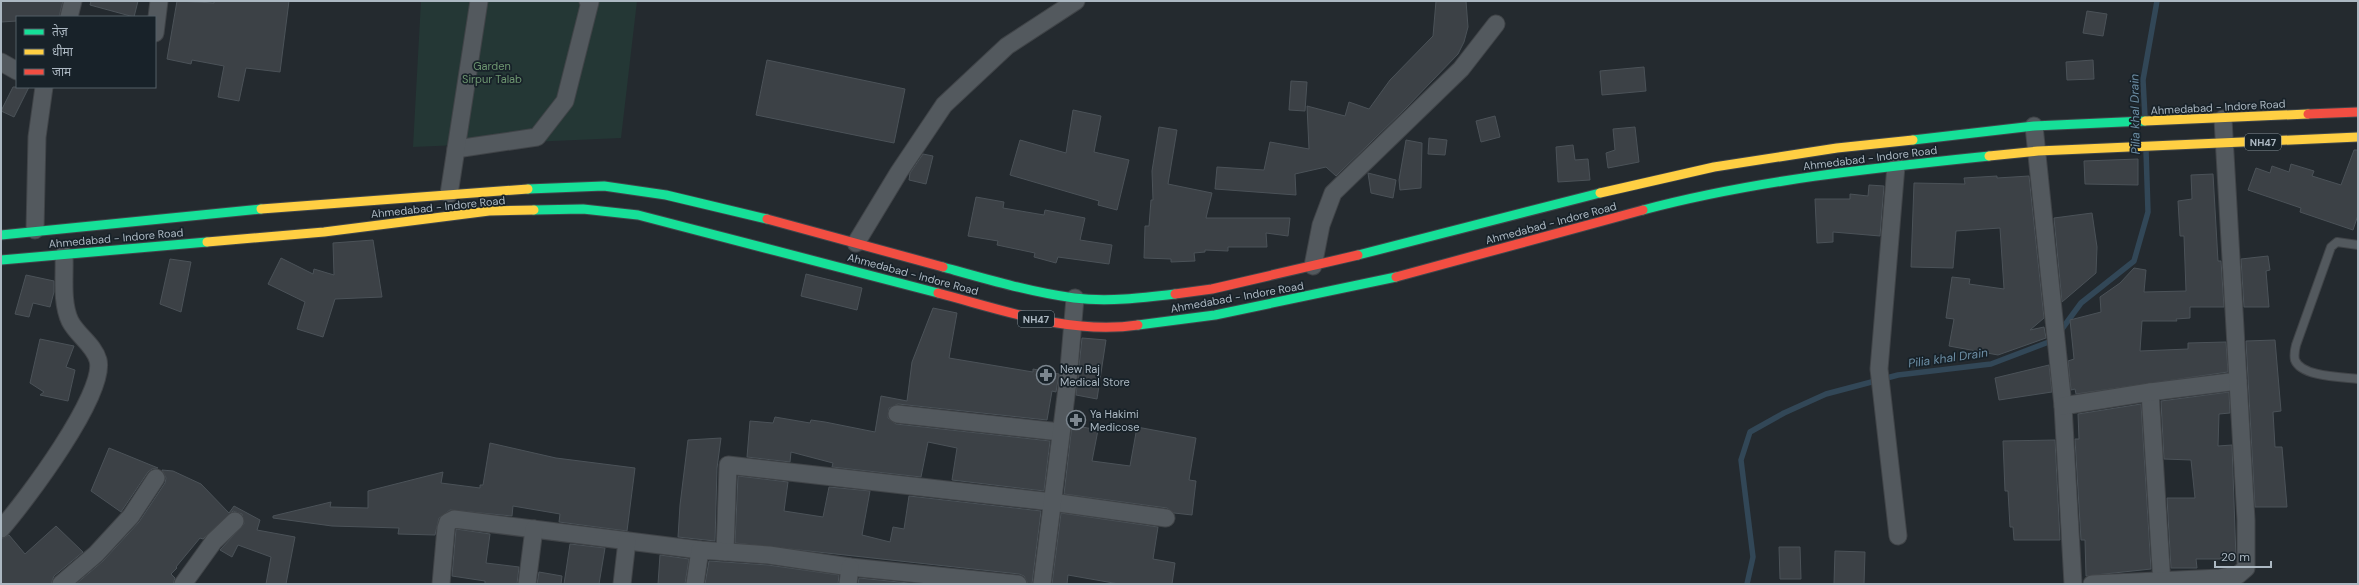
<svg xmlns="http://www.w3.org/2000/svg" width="2359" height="585" font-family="'DM Sans','Noto Sans Devanagari',sans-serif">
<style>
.green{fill:#243735}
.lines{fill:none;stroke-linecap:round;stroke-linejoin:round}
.stream{stroke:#324757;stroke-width:5.5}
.building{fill:#3c4146;stroke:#4b5258}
.lane-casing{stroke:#404448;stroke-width:10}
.street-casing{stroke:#404448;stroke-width:19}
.fast-casing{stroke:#40464b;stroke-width:11}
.slow-casing{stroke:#40464b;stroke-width:11}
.jam-casing{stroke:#40464b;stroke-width:11}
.lane{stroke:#53595e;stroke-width:8}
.street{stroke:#53595e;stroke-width:17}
.fast{stroke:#16e098;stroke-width:9}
.slow{stroke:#ffcf43;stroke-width:9}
.jam{stroke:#f24e42;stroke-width:9}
.labels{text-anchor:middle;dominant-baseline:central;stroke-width:3.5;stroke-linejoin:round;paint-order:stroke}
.shield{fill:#182229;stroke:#808b94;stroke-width:1}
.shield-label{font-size:10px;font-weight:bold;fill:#acb8c2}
.park-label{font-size:11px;fill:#6d9670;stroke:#182229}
.street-label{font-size:11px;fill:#acb8c2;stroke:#182229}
.poi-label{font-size:11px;fill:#acb8c2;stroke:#182229;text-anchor:start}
.water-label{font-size:12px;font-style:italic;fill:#6d8fa6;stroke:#182229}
</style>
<rect width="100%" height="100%" fill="#242a2f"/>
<path class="green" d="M 421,1 L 637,1 L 621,138 L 413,147 Z"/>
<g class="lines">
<g class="stream">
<path d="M 2145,117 L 2143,80 L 2157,1"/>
<path d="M 2059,333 L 2081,303 L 2134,261 L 2148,212 L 2146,150"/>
<path d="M 1747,584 L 1753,557 L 1741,460 L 1750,432 L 1784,413 L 1826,394 L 1898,375 L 1991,364 L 2054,340"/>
</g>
</g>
<g class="building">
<path d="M 1,1 L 63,1 L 59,17 L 17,17 L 17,21 L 1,22 Z"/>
<path d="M 91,1 L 138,1 L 134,17 L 90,5 Z"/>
<path d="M 177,1 L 214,3 L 214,1 L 289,1 L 280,72 L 246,68 L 239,101 L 218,97 L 224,66 L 192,60 L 191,64 L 167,59 Z"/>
<path d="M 1436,1 L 1466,1 L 1468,27 L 1464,42 L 1458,54 L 1406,108 L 1336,176 L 1326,167 L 1295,174 L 1296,195 L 1215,189 L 1217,167 L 1264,170 L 1270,142 L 1309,149 L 1307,106 L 1345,116 L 1349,102 L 1369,109 L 1390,80 L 1433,36 Z"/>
<path d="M 2087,11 L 2107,14 L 2103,36 L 2083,33 Z"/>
<path d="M 767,60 L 905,89 L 894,143 L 756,115 Z"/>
<path d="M 2093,60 L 2094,79 L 2067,80 L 2066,62 Z"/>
<path d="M 1644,67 L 1646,91 L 1602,95 L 1600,71 Z"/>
<path d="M 1291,81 L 1307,82 L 1305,111 L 1289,110 Z"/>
<path d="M 13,87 L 29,87 L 14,117 L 1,111 Z"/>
<path d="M 1073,110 L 1101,116 L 1094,152 L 1129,160 L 1117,210 L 1098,205 L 1099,201 L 1010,175 L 1020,140 L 1066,153 Z"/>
<path d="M 1495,116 L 1500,137 L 1481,142 L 1476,121 Z"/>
<path d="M 1159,127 L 1177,130 L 1168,184 L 1212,193 L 1206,218 L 1290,218 L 1288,236 L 1266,233 L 1267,247 L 1228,247 L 1228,251 L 1205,250 L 1205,252 L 1194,253 L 1195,261 L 1171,262 L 1171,259 L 1144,258 L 1145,226 L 1149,226 L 1151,200 L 1153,200 L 1152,171 Z"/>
<path d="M 1635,127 L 1639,162 L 1608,168 L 1606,153 L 1615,150 L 1613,129 Z"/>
<path d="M 1429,138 L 1447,140 L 1445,155 L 1428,154 Z"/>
<path d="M 1406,140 L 1422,143 L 1421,188 L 1400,190 L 1399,180 Z"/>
<path d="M 1573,145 L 1575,160 L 1588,159 L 1590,180 L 1558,182 L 1556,147 Z"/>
<path d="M 2354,150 L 2358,150 L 2358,215 L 2353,230 L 2300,212 L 2301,208 L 2248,190 L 2256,168 L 2270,173 L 2272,166 L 2289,172 L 2291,164 L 2314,171 L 2312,176 L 2341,185 Z"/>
<path d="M 923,154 L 933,156 L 926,184 L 909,180 L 910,173 Z"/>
<path d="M 2138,159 L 2138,185 L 2085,184 L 2084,161 Z"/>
<path d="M 1368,173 L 1396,180 L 1393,198 L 1371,193 Z"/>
<path d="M 2213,174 L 2218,261 L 2221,261 L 2224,307 L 2190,307 L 2190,318 L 2176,319 L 2177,321 L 2142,321 L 2140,351 L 2188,349 L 2188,343 L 2226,342 L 2228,372 L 2076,394 L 2075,389 L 2071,390 L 2068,361 L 2074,359 L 2070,320 L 2101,312 L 2100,297 L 2120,283 L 2134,268 L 2146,270 L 2144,292 L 2186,291 L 2184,236 L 2180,236 L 2178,201 L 2192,199 L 2191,175 Z"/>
<path d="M 1997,176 L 1997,178 L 2029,176 L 2044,318 L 2030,330 L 2044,327 L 2046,338 L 1998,355 L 1949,346 L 1954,319 L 1946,318 L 1952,277 L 1970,279 L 1969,284 L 2004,289 L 2000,228 L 1956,231 L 1953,268 L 1911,267 L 1914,183 L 1965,184 L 1964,178 Z"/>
<path d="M 1869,185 L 1884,186 L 1880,236 L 1833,232 L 1833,242 L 1817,243 L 1815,199 L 1850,199 L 1850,194 L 1868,196 Z"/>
<path d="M 976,197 L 1004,202 L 1003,208 L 1044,215 L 1045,210 L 1085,218 L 1080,240 L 1112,245 L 1109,264 L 1058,257 L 1056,263 L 1034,257 L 1035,253 L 997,245 L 998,241 L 968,236 Z"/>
<path d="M 2092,213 L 2097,247 L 2096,273 L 2062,302 L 2054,218 Z"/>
<path d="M 373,240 L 382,297 L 335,299 L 323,337 L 297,329 L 305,302 L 268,284 L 281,258 L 313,274 L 314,269 L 334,275 L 333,243 Z"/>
<path d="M 2268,256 L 2270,270 L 2266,271 L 2269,307 L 2244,307 L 2241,259 Z"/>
<path d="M 170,259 L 191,262 L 181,312 L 160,304 Z"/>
<path d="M 806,274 L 862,288 L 857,310 L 801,296 Z"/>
<path d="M 26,275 L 54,281 L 54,292 L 50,307 L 33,303 L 29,317 L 15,314 Z"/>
<path d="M 933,308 L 957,313 L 949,358 L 1033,372 L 1033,369 L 1059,374 L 1056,392 L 1052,391 L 1047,420 L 898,404 L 889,408 L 888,418 L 896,424 L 1050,441 L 1044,491 L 952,480 L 957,448 L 928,442 L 921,477 L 832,467 L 833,463 L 791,452 L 790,462 L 747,457 L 750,421 L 773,423 L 775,417 L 810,423 L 811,420 L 825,422 L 875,432 L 881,396 L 907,401 L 912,362 Z"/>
<path d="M 1082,338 L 1106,340 L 1097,399 L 1076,395 Z"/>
<path d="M 40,339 L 74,346 L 66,367 L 75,370 L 68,401 L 40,395 L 44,392 L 30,383 Z"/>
<path d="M 2275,340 L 2281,411 L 2273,412 L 2275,447 L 2282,447 L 2287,507 L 2255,507 L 2246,341 Z"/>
<path d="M 2049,365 L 2052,392 L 1999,400 L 1995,378 Z"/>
<path d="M 2229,392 L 2230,413 L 2219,414 L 2218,446 L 2232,445 L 2236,559 L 2196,559 L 2197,568 L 2171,568 L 2167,498 L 2195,498 L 2191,460 L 2164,459 L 2161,401 Z"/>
<path d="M 2141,404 L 2151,569 L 2086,576 L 2085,540 L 2081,540 L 2075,439 L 2079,439 L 2078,414 Z"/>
<path d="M 1072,425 L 1098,430 L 1092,461 L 1130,466 L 1137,427 L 1196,438 L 1189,480 L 1196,481 L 1192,515 L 1174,513 L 1167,508 L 1064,494 Z"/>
<path d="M 721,438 L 717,468 L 715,541 L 678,537 L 680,505 L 688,440 Z"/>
<path d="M 2055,440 L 2060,540 L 2014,540 L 2013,527 L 2010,527 L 2008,491 L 2005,491 L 2003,441 Z"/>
<path d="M 490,443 L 556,458 L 635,468 L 627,531 L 559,522 L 560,514 L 513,506 L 512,516 L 450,510 L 439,518 L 435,535 L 398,534 L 399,528 L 332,526 L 273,518 L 273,516 L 331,502 L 330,507 L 368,508 L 368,491 L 443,472 L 441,483 L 480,488 L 480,485 L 483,485 Z"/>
<path d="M 109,448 L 158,468 L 152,469 L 148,472 L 121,512 L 91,491 Z"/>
<path d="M 162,470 L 173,471 L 201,484 L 229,513 L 234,506 L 260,520 L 257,530 L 295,537 L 286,584 L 266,584 L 271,557 L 238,545 L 232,557 L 220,550 L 244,524 L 242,514 L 233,511 L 203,539 L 200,538 L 176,567 L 177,568 L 171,574 L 175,578 L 173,584 L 76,584 L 103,561 L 139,522 L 165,483 L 166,478 Z"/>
<path d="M 738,476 L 788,482 L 784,511 L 823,517 L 829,487 L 870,491 L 862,535 L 890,542 L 893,527 L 904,529 L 909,496 L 1041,511 L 1032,584 L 1028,584 L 1024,576 L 1019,574 L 735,543 Z"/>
<path d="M 1061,513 L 1158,527 L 1153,559 L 1175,563 L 1172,584 L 1119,584 L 1068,575 L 1067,584 L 1052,584 Z"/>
<path d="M 56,526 L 83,552 L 54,576 L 51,584 L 1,584 L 1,539 L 9,535 L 25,554 Z"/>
<path d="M 456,529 L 490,534 L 486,563 L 519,567 L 517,584 L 485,584 L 485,581 L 452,576 Z"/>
<path d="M 570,544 L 605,548 L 599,584 L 564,584 Z"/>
<path d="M 1779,547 L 1800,547 L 1801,579 L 1780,579 Z"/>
<path d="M 1835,551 L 1865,552 L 1864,584 L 1834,584 Z"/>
<path d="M 660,555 L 689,559 L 685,584 L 658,584 Z"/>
<path d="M 709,561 L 768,565 L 839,575 L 838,584 L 705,584 Z"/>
<path d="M 539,572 L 562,576 L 561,584 L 537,584 Z"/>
<path d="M 859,578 L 919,584 L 858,584 Z"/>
</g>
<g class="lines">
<defs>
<path id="lane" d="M 2358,245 L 2337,242 L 2331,247 L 2296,345 C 2295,349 2294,356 2295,360 C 2301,377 2343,377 2358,379"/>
<g id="street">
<path d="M 69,17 L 73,1"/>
<path d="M 155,33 L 159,1"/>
<path d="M 1,62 L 17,71"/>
<path d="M 2034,126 L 2063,406 L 2073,584"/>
<path d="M 456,149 L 537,137 L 565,101 L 590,2 L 588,1"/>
<path d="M 1896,166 L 1879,369 L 1898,536"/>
<path d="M 449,194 L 479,1"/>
<path d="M 35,230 L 37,137 L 44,87"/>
<path d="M 856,243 L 899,172 L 944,105 L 1007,46 L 1076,1"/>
<path d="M 1313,266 L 1321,225 L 1333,193 L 1461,69 L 1496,24"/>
<path d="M 2150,392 L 2162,584"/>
<path d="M 2063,406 L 2150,392 L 2238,381"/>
<path d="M 897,414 L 1060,432"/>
<path d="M 1,529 C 24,503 107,393 98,360 C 94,345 77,335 70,321 C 61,302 65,275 64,255"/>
<path d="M 725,552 L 728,465 L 1052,502 L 1166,518"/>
<path d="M 61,584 L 96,554 L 131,516 L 156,478"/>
<path d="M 183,584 L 214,541 L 235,521"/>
<path d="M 441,584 L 446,528 L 448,522 L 454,519 L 700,550"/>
<path d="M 527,584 L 534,529"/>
<path d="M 622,584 L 627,541"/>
<path d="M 695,584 L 700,550 L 769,555 L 850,567 L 1018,584"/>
<path d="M 848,584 L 850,567"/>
<path d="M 1042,584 L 1068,380 L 1075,298"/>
<path d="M 2092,584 L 2220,578 L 2238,575 L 2246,568 L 2246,520 L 2223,119"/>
</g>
<g id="fast">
<path d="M 1913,140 L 2034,126 L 2145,121"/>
<path d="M 528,189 L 604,186 L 666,195 L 767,219"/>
<path d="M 534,210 L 583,209 L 638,215 L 938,293"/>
<path d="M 1643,210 C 1756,180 1873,168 1989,156"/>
<path d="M 1,235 L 261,209"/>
<path d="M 1358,255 L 1600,193"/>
<path d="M 1,260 L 207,242"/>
<path d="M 943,267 C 986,279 1030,292 1074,298 C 1108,302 1142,298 1175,294"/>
<path d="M 1138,325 L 1215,315 L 1396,277"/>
</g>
<g id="slow">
<path d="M 2145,121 L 2308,114"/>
<path d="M 1989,156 L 2038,151 L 2358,137"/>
<path d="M 1600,193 L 1714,167 L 1837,148 L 1913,140"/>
<path d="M 261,209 L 528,189"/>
<path d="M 207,242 L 324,232 L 489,211 L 534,210"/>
</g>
<g id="jam">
<path d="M 2308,114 L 2358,112"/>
<path d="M 767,219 L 943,267"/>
<path d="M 1396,277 L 1643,210"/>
<path d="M 938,293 C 1003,310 1070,335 1138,325"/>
<path d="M 1175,294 L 1212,289 L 1358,255"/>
</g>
</defs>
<use href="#lane" class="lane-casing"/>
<use href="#street" class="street-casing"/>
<use href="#fast" class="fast-casing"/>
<use href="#slow" class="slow-casing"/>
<use href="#jam" class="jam-casing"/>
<use href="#lane" class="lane"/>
<use href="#street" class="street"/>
<use href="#fast" class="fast"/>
<use href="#slow" class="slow"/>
<use href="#jam" class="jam"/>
</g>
<defs>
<symbol id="pharmacy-ring" viewBox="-11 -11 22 22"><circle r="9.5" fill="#182229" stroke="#7c868f" stroke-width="1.5"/><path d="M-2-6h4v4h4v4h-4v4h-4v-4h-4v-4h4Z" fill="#7c868f"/></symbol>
</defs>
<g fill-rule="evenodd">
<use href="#pharmacy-ring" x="1035" y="364" width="22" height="22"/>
<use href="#pharmacy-ring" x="1065" y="409" width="22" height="22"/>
</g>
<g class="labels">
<g class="shield">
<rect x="2245" y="134" width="36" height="16" rx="3"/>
<rect x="1018" y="311" width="36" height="16" rx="3"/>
</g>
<g class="shield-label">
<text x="2263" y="142">NH47</text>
<text x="1036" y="319">NH47</text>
</g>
<g class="park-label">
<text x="492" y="66">Garden<tspan x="492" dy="13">Sirpur Talab</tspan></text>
</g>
<g class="street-label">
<text transform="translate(2218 107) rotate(-3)">Ahmedabad - Indore Road</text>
<text transform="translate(1870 158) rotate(-7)">Ahmedabad - Indore Road</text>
<text transform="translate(438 207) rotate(-6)">Ahmedabad - Indore Road</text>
<text transform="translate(1551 223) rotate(-15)">Ahmedabad - Indore Road</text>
<text transform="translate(116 238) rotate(-5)">Ahmedabad - Indore Road</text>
<text transform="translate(913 274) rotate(15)">Ahmedabad - Indore Road</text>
<text transform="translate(1237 297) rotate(-10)">Ahmedabad - Indore Road</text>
</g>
<g class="poi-label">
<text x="1060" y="369">New Raj<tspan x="1060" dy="13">Medical Store</tspan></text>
<text x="1090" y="414">Ya Hakimi<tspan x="1090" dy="13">Medicose</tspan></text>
</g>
<g class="water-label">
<text transform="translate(2135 114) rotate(-91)">Pilia khal Drain</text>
<text transform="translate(1948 358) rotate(-8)">Pilia khal Drain</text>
</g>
</g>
<rect width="2359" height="585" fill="none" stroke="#acb8c2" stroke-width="4"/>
<rect x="16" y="16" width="140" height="72" fill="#182229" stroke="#535e66"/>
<rect x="24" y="29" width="20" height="6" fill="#16e098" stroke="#535e66"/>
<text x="52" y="36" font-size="12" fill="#acb8c2">तेज़</text>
<rect x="24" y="49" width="20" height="6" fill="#ffcf43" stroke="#535e66"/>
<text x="52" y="56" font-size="12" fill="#acb8c2">धीमा</text>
<rect x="24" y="69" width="20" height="6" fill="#f24e42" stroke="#535e66"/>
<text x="52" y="76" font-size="12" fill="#acb8c2">जाम</text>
<path d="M2215 561v6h56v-6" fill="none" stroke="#acb8c2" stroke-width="2"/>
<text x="2221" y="561" font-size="12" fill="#acb8c2" stroke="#182229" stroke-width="3" paint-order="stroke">20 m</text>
</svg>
